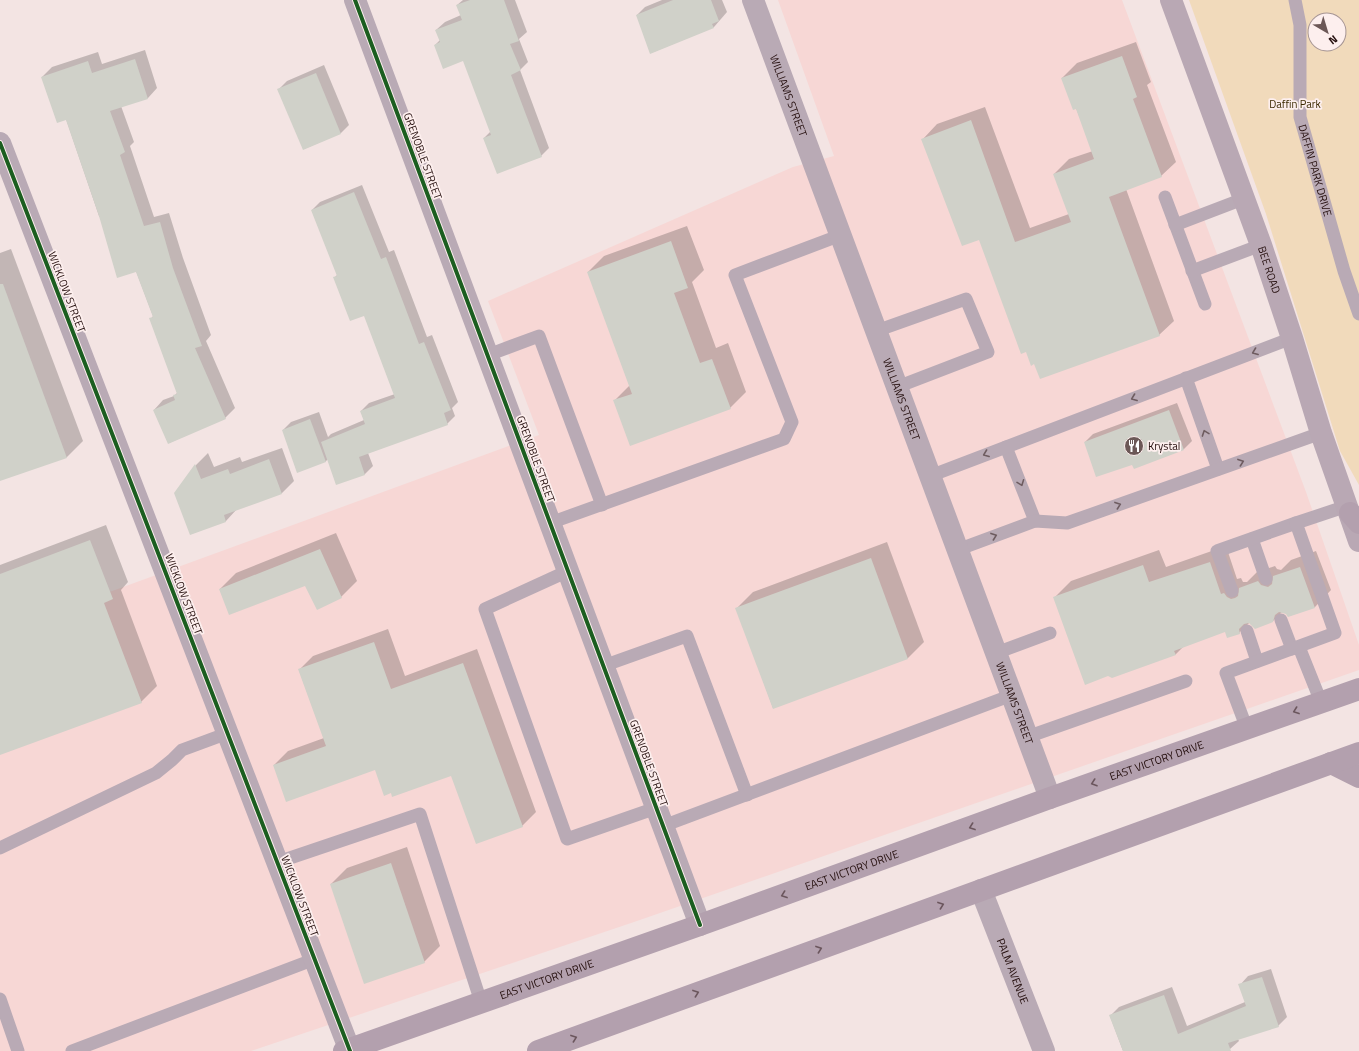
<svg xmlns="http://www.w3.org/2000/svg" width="1359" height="1051" font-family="'Titillium Web',sans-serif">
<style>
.built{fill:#f7d7d5}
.green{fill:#f1dabb;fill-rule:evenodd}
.shadow{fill:#0003}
.building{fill:#d0d1c9}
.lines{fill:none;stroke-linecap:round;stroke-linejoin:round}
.service{stroke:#b9aab5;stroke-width:13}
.minor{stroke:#b9aab5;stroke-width:22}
.secondary{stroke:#b9a8b4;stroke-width:22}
.primary{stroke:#b3a0ae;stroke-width:22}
.cycleway-casing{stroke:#fdefee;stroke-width:6}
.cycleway{stroke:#1b5e20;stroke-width:4}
.oneway{stroke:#6e5c60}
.oneway2{stroke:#6b565d}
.labels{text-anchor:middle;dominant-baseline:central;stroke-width:3.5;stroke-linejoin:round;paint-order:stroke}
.street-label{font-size:11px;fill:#230d0c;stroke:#fdefee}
.park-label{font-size:11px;fill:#3b2900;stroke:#fdefee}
.poi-label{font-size:11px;fill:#230d0c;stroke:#fdefee;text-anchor:start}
</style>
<rect width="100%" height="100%" fill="#f3e4e3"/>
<path class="built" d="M 778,0 L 1122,0 L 1306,492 L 1359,645 L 1359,670 L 637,921 L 251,1051 L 0,1051 L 0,632 L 539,435 L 488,301 L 793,167 L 834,156 Z"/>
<path class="green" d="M 1189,0 L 1359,0 L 1359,485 L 1340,451 L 1266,214 ZM 1315,20 L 1339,20 L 1339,44 L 1315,44 Z"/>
<g class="shadow">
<path d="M 463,0 L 515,0 L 527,32 L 519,39 L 528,62 L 520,70 L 549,148 L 541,156 L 484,138 L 491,131 L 464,59 L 435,45 L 440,40 L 436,30 L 445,22 L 461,15 L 457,5 Z"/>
<path d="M 662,0 L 722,0 L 727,12 L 714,27 L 651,53 L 637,15 L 645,7 Z"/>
<path d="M 1136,42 L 1151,82 L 1147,85 L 1176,162 L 1161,176 L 1126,189 L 1174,321 L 1159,335 L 980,238 L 923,139 L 937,124 L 985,107 L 1030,228 L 1069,214 L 1054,174 L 1069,159 L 1093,151 L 1076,108 L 1062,78 L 1077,63 Z"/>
<path d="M 145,50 L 157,88 L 148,98 L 121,106 L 134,142 L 130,146 L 154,217 L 169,213 L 183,258 L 211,335 L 206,341 L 235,408 L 225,418 L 169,443 L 154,410 L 163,400 L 174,396 L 178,392 L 151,319 L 153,316 L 136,271 L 99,216 L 66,119 L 42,77 L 52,67 L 98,52 L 102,64 Z"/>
<path d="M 324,65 L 349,125 L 341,133 L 304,149 L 279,89 L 287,81 Z"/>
<path d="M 362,185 L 389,252 L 394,250 L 427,337 L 432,335 L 458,402 L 452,408 L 455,416 L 447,424 L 368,453 L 373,466 L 365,474 L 337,483 L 328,459 L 325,462 L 283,430 L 291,422 L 319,412 L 328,437 L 331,434 L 364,420 L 361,411 L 369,403 L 395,394 L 365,315 L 335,277 L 338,274 L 312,210 L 320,202 Z"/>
<path d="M 687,226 L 704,270 L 692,282 L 716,348 L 728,343 L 746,392 L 730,408 L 615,400 L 630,385 L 588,272 L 604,256 Z"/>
<path d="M 11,249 L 83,441 L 67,457 L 0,480 L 0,253 Z"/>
<path d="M 1177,403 L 1192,441 L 1184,449 L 1132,464 L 1085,442 L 1093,434 Z"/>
<path d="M 282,448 L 294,481 L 282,493 L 237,509 L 226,521 L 191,534 L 175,493 L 196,465 L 208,453 L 214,467 L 240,457 L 242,462 Z"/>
<path d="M 106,525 L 128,582 L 121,590 L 157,686 L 141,702 L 0,754 L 0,565 Z"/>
<path d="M 336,533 L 357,581 L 341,597 L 305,585 L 220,589 L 236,573 Z"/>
<path d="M 887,542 L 924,642 L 908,658 L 773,708 L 737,608 L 753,592 Z"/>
<path d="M 1226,546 L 1237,579 L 1241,578 L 1243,582 L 1247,582 L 1257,572 L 1275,566 L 1277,569 L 1281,570 L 1291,560 L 1316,551 L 1331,590 L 1315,607 L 1289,616 L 1286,613 L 1282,612 L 1273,621 L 1250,622 L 1239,633 L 1225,631 L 1184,646 L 1175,655 L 1055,597 L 1071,581 L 1159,550 L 1166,567 Z"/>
<path d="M 388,629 L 405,676 L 477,649 L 536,812 L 522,826 L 452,775 L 376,769 L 274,765 L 288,751 L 324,738 L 299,670 L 313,656 Z"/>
<path d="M 407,847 L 440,946 L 424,962 L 331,884 L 347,868 Z"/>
<path d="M 1271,969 L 1287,1017 L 1278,1026 L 1238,1039 L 1239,1041 L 1230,1049 L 1225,1051 L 1123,1051 L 1110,1016 L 1119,1007 L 1172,987 L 1187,1026 L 1245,1002 L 1240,985 L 1248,976 Z"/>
</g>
<g class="building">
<path d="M 470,0 L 504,0 L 519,41 L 510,44 L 521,70 L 511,75 L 542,157 L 497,174 L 483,138 L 491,135 L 463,61 L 443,69 L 434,45 L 440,42 L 435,30 L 462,20 L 456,5 Z"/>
<path d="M 673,0 L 711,0 L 719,21 L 712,24 L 714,28 L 650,54 L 636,15 Z"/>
<path d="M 1122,56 L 1137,97 L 1133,99 L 1162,177 L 1109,197 L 1160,336 L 1040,379 L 1034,364 L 1031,366 L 1026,352 L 1021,354 L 979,240 L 962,246 L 921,139 L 971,120 L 1015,242 L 1071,222 L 1053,174 L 1094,159 L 1076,109 L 1073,110 L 1061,78 Z"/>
<path d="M 135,59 L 148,99 L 110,111 L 125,152 L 120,155 L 144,226 L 160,222 L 173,268 L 202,346 L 195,348 L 226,419 L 168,444 L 153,410 L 175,400 L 173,395 L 177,394 L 149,318 L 153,317 L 136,272 L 117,278 L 99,216 L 66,120 L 57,123 L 41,77 L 88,61 L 92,73 Z"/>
<path d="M 316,73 L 341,134 L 303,150 L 277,89 Z"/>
<path d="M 354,192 L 381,259 L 386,257 L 419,344 L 424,342 L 451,410 L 444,413 L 448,425 L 359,457 L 365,475 L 336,485 L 321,442 L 365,424 L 360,411 L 395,398 L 364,316 L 350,321 L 333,277 L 337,276 L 311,210 Z"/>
<path d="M 671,241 L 688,288 L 674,293 L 700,363 L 712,359 L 731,409 L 630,446 L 613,400 L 632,394 L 587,272 Z"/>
<path d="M 0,284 L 3,284 L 67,458 L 0,481 Z"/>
<path d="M 1169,410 L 1184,450 L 1134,469 L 1132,465 L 1096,477 L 1084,442 Z"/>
<path d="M 310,419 L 326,462 L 297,473 L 282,430 Z"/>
<path d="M 269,459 L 282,494 L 224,515 L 226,522 L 190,535 L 174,493 L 195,464 L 201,479 L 228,469 L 230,474 Z"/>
<path d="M 90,540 L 113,599 L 104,603 L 142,703 L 0,755 L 0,574 Z"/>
<path d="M 320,549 L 342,598 L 317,610 L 305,586 L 229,615 L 219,589 Z"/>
<path d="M 871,558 L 908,659 L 773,709 L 735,608 Z"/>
<path d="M 1210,562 L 1221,594 L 1224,593 L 1227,597 L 1231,599 L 1235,598 L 1238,596 L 1239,588 L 1258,581 L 1261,585 L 1268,587 L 1272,584 L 1273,576 L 1300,567 L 1315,608 L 1288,617 L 1286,614 L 1279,612 L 1275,615 L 1273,622 L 1255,629 L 1249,623 L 1244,624 L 1239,629 L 1240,634 L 1227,638 L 1225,632 L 1174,651 L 1176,655 L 1112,678 L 1108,676 L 1085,685 L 1053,597 L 1143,565 L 1149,582 Z"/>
<path d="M 374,642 L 391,689 L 463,663 L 523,827 L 476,844 L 451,776 L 392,797 L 391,793 L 384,796 L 375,770 L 286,802 L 273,765 L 326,746 L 298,669 Z"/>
<path d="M 391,863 L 425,963 L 364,984 L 330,884 Z"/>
<path d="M 1262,977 L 1279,1027 L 1228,1043 L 1231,1051 L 1123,1051 L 1109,1015 L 1164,995 L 1178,1034 L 1246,1006 L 1238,984 Z"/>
</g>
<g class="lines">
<g class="service">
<path id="s1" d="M 1295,0 L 1300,25 L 1300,117 L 1344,271 L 1359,314"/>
<path d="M 1165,197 L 1205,304"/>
<path d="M 1175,225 L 1243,199"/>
<path d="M 1192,271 L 1261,245"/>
<path d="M 876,331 L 966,299 L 988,352 L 897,387"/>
<path d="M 488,355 L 539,336 L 602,505"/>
<path d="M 1186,378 L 1218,469"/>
<path d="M 1006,447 L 1035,521"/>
<path d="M 930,476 L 1292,338"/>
<path d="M 550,523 L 784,439 L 792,422 L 735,275 L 841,235"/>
<path d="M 1252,539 L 1266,579"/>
<path d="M 957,550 L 1035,521 L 1067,523 L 1321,433"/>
<path d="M 568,571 L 485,609 L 567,839 L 656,808"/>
<path d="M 1232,591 L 1217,551 L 1296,523"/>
<path d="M 1281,620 L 1292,649"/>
<path d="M 1247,631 L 1257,661"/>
<path d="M 1299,647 L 1321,702"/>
<path d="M 996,653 L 1050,633"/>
<path d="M 603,666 L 687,636 L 747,795"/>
<path d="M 1247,729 L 1226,673 L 1335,633 L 1296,523 L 1347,506"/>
<path d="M 1027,737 L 1186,681"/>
<path d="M 663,826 L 1012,695"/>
<path d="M 0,848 L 156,773 L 172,760 L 182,750 L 228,733"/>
<path d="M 278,862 L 420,814 L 481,1002"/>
<path d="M 0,999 L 18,1051"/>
<path d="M 72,1051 L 315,959"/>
</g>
<g class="minor">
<path d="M 355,0 L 700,925"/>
<path id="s2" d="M 753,0 L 1050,798"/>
<path d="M 0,143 L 350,1051"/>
<path id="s3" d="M 981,890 L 1044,1051"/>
</g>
<path class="secondary" id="s4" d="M 1171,0 L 1261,245 L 1292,338 L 1321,433 L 1359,541"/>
<g class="primary">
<path d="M 1350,513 L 1359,523"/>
<path d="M 1331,763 L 1359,777"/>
<path id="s5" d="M 344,1051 L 700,925 L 1050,798 L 1359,689"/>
<path d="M 538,1051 L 1359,753"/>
</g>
<defs>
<g id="cycleway">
<path d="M 355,0 L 700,925"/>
<path d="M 0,143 L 350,1051"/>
</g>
</defs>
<use href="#cycleway" class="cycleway-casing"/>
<use href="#cycleway" class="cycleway"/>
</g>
<defs><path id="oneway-chevron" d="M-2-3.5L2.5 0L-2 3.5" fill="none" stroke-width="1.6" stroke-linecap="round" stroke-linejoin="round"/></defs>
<g class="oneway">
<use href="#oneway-chevron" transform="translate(1255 352) rotate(159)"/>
<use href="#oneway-chevron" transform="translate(1134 398) rotate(159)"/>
<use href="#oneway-chevron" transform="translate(1205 433) rotate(-110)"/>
<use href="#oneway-chevron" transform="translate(986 454) rotate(159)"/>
<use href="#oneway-chevron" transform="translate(1241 462) rotate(-20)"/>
<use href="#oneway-chevron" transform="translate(1021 483) rotate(69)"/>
<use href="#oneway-chevron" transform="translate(1118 505) rotate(-20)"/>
<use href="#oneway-chevron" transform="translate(994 536) rotate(-20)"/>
</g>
<g class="oneway2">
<use href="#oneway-chevron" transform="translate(1296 711) rotate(160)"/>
<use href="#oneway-chevron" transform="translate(1094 783) rotate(161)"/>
<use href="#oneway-chevron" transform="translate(972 827) rotate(160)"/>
<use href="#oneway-chevron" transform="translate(784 895) rotate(160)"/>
<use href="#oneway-chevron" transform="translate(941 905) rotate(-20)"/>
<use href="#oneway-chevron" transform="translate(819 949) rotate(-20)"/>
<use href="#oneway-chevron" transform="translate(696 993) rotate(-20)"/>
<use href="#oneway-chevron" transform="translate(574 1038) rotate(-20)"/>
</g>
<defs>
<symbol id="restaurant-disc" viewBox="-11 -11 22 22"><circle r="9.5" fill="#6c5857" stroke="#fdefee"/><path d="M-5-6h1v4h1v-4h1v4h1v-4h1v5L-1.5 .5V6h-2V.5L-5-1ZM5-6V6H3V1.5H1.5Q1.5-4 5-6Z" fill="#fff"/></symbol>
</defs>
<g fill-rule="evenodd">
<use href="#restaurant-disc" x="1123" y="435" width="22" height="22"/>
</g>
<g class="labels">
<g class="street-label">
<text stroke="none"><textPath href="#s2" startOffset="102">WILLIAMS STREET</textPath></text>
<text transform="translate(423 156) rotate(70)">GRENOBLE STREET</text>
<text stroke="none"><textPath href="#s1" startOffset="173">DAFFIN PARK DRIVE</textPath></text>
<text stroke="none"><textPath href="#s4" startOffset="287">BEE ROAD</textPath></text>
<text transform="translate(67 292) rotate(69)">WICKLOW STREET</text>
<text stroke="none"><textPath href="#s2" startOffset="426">WILLIAMS STREET</textPath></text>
<text transform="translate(536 459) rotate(70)">GRENOBLE STREET</text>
<text transform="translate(184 594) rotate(69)">WICKLOW STREET</text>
<text stroke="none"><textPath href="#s2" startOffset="750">WILLIAMS STREET</textPath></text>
<text stroke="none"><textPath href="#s5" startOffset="863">EAST VICTORY DRIVE</textPath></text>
<text transform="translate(649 763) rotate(70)">GRENOBLE STREET</text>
<text stroke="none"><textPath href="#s5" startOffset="539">EAST VICTORY DRIVE</textPath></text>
<text transform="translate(300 896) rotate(69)">WICKLOW STREET</text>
<text stroke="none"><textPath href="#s3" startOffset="87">PALM AVENUE</textPath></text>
<text stroke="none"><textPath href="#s5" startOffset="215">EAST VICTORY DRIVE</textPath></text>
</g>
<g class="park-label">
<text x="1295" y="104">Daffin Park</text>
</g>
<g class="poi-label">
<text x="1148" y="446">Krystal</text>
</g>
</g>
<g transform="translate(1327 32) rotate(142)"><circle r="19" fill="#fdefee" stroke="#a69594"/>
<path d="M0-3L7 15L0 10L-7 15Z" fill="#6c5857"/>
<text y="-6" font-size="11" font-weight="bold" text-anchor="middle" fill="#230d0c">N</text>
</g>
</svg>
